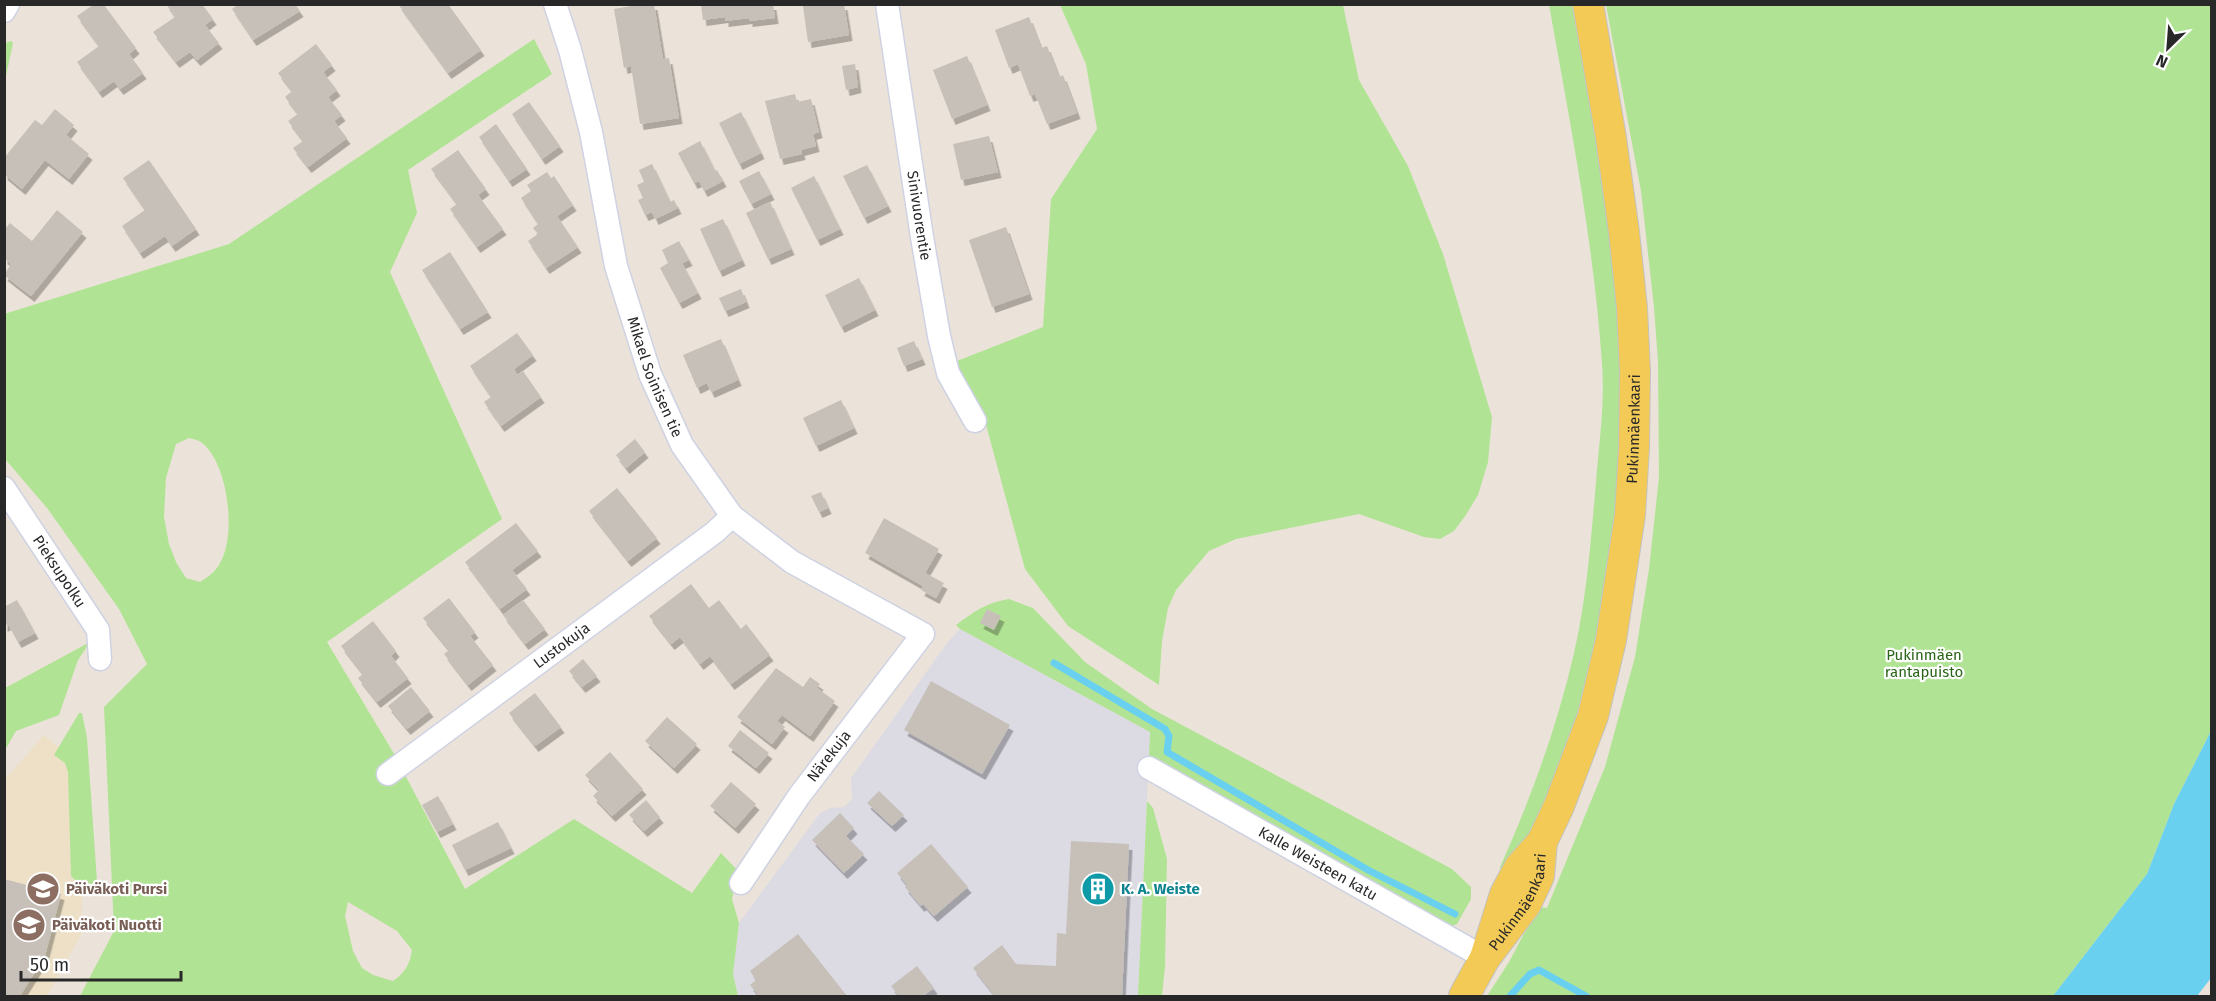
<svg xmlns="http://www.w3.org/2000/svg" width="2216" height="1001" font-family="'Fira Sans',sans-serif">
<style>
.industrial{fill:#dcdae3}
.education{fill:#ede0c7}
.green{fill:#b1e394;fill-rule:evenodd}
.water{fill:#69d0f0}
.lines{fill:none;stroke-linecap:round;stroke-linejoin:round}
.stream{stroke:#69d0f0;stroke-width:7}
.building{fill:#c6c0b9;filter:url(#shadow)}
.minor-casing{stroke:#ced2e2;stroke-width:25}
.major-casing{stroke:#c3c3c3;stroke-width:32}
.minor{stroke:#fff;stroke-width:22}
.major{stroke:#f3ca56;stroke-width:30}
.labels{text-anchor:middle;dominant-baseline:central;stroke-width:4.5;stroke-linejoin:round;paint-order:stroke}
.street-label{font-size:15px;fill:#282828;stroke:#fff}
.park-label{font-size:15px;fill:#2a6518;stroke:#fff}
.education-label{font-size:15px;font-weight:bold;fill:#785e54;stroke:#fff;text-anchor:start}
.culture-label{font-size:15px;font-weight:bold;fill:#0d838f;stroke:#fff;text-anchor:start}
</style>
<defs>
<filter id="shadow"><feDropShadow dx="3.5" dy="6" stdDeviation="0" flood-color="#0004"/></filter>
</defs>
<rect width="100%" height="100%" fill="#ebe3d9"/>
<path class="industrial" d="M 960,629 L 1150,732 L 1138,996 L 738,996 L 733,974 L 739,923 L 820,813 L 831,808 L 844,807 L 852,799 L 851,778 L 947,643 Z"/>
<path class="education" d="M 44,735 L 74,760 L 84,844 L 81,935 L 47,996 L 5,996 L 5,779 Z"/>
<g class="green">
<path d="M 1060,5 L 1343,5 L 1359,80 L 1408,166 L 1443,254 L 1492,417 L 1488,462 L 1478,495 L 1466,515 L 1454,531 L 1440,539 L 1424,537 L 1359,514 L 1236,539 L 1209,551 L 1176,590 L 1168,608 L 1162,641 L 1159,685 L 1068,626 L 1025,569 L 985,421 L 967,390 L 957,361 L 1043,327 L 1051,199 L 1097,129 L 1086,64 Z"/>
<path d="M 1549,5 L 1572,5 L 1597,139 L 1611,244 L 1619,338 L 1622,436 L 1617,500 L 1611,561 L 1593,649 L 1570,743 L 1553,785 L 1512,869 L 1503,873 L 1500,867 C 1531,798 1557,727 1574,653 C 1587,597 1591,538 1596,482 C 1599,443 1605,403 1602,364 C 1594,245 1570,122 1549,5 Z"/>
<path d="M 1606,5 L 2211,5 L 2211,731 L 2174,804 L 2147,874 L 2053,996 L 1487,996 L 1509,962 L 1538,907 L 1547,908 L 1605,767 L 1635,657 L 1649,569 L 1659,477 L 1658,362 L 1654,307 L 1641,191 Z"/>
<path d="M 534,39 L 552,74 L 408,170 L 417,213 L 390,272 L 502,519 L 327,642 L 393,752 L 465,889 L 574,819 L 692,893 L 721,853 L 738,871 L 732,899 L 739,923 L 733,974 L 738,996 L 80,996 L 114,931 L 104,707 L 147,664 L 119,609 L 47,508 L 5,459 L 4,314 L 229,244 ZM 189,438 C 193,439 199,440 202,443 C 228,463 237,535 220,563 C 216,571 208,577 200,582 L 186,578 L 176,562 L 169,544 L 164,517 L 166,478 L 176,444 ZM 348,902 L 397,931 L 412,950 C 410,964 405,973 393,981 L 373,975 L 362,968 L 353,951 L 345,916 Z"/>
<path d="M 11,41 L 13,43 L 5,81 L 4,48 L 7,42 Z"/>
<path d="M 1009,599 L 1033,608 L 1085,662 L 1152,709 L 1452,869 L 1471,887 L 1471,899 L 1457,924 L 1452,926 L 1149,757 L 1150,732 L 960,629 L 956,625 C 973,612 988,602 1009,599 Z"/>
<path d="M 90,642 L 78,660 L 59,715 L 16,731 L 5,750 L 5,688 Z"/>
<path d="M 79,713 L 82,713 L 87,738 L 97,881 L 94,886 L 75,880 L 71,876 L 68,772 L 65,763 L 54,755 Z"/>
<path d="M 1147,801 L 1153,808 L 1167,859 L 1165,966 L 1162,996 L 1138,996 Z"/>
</g>
<path class="water" d="M 2211,731 L 2211,978 L 2197,996 L 2053,996 L 2147,874 L 2174,804 Z"/>
<g class="lines">
<g class="stream">
<path d="M 1054,663 L 1165,729 L 1169,736 L 1167,752 L 1368,870 L 1455,914"/>
<path d="M 1510,996 L 1530,974 L 1539,970 L 1586,996"/>
</g>
</g>
<g class="building">
<path d="M 166,4 L 202,4 L 213,19 L 205,25 L 219,43 L 197,60 L 190,52 L 176,62 L 153,32 L 175,17 Z"/>
<path d="M 239,4 L 295,4 L 300,11 L 253,40 L 232,9 Z"/>
<path d="M 398,4 L 448,4 L 481,50 L 448,73 Z"/>
<path d="M 643,4 L 654,4 L 663,59 L 669,58 L 679,118 L 640,124 L 631,66 L 624,68 L 614,9 Z"/>
<path d="M 701,4 L 773,4 L 775,18 L 749,21 L 749,18 L 725,21 L 725,17 L 703,20 Z"/>
<path d="M 808,4 L 844,4 L 849,35 L 808,42 L 803,6 Z"/>
<path d="M 93,5 L 104,5 L 136,48 L 129,54 L 143,73 L 120,89 L 114,81 L 99,92 L 77,62 L 99,46 L 77,16 Z"/>
<path d="M 1029,17 L 1041,48 L 1047,46 L 1059,77 L 1063,75 L 1077,113 L 1047,124 L 1035,94 L 1030,96 L 1018,64 L 1009,68 L 995,30 Z"/>
<path d="M 316,44 L 332,65 L 323,72 L 337,90 L 328,97 L 342,115 L 334,121 L 347,138 L 308,167 L 293,148 L 303,141 L 288,121 L 298,114 L 285,97 L 292,91 L 278,73 Z"/>
<path d="M 967,56 L 987,105 L 952,119 L 933,70 Z"/>
<path d="M 855,64 L 858,87 L 846,90 L 842,66 Z"/>
<path d="M 795,94 L 797,102 L 811,99 L 819,132 L 813,134 L 816,146 L 801,150 L 802,154 L 780,159 L 765,101 Z"/>
<path d="M 529,102 L 560,146 L 542,159 L 512,114 Z"/>
<path d="M 55,109 L 74,125 L 66,135 L 89,154 L 69,179 L 45,160 L 22,189 L 4,174 L 4,158 L 35,120 L 42,125 Z"/>
<path d="M 741,112 L 761,153 L 739,164 L 719,123 Z"/>
<path d="M 496,124 L 527,169 L 509,181 L 479,137 Z"/>
<path d="M 989,136 L 998,172 L 961,180 L 953,144 Z"/>
<path d="M 700,141 L 715,171 L 717,170 L 723,181 L 704,191 L 699,181 L 694,183 L 678,153 Z"/>
<path d="M 458,150 L 486,189 L 478,195 L 503,229 L 477,247 L 450,209 L 457,204 L 431,169 Z"/>
<path d="M 149,160 L 196,229 L 172,246 L 165,236 L 140,253 L 122,226 L 145,210 L 123,178 Z"/>
<path d="M 652,164 L 670,202 L 674,200 L 678,208 L 655,219 L 652,212 L 645,215 L 638,200 L 643,198 L 637,185 L 644,182 L 639,170 Z"/>
<path d="M 867,165 L 888,206 L 864,218 L 843,176 Z"/>
<path d="M 759,171 L 771,194 L 751,204 L 739,181 Z"/>
<path d="M 547,172 L 551,178 L 554,176 L 573,205 L 557,216 L 578,247 L 546,268 L 528,241 L 538,234 L 533,228 L 538,224 L 521,198 L 531,191 L 527,185 Z"/>
<path d="M 814,176 L 840,229 L 817,240 L 791,188 Z"/>
<path d="M 770,202 L 791,249 L 768,259 L 746,213 Z"/>
<path d="M 57,210 L 83,232 L 31,296 L 4,275 L 11,264 L 4,258 L 4,230 L 10,223 L 32,241 Z"/>
<path d="M 723,219 L 742,260 L 719,271 L 700,229 Z"/>
<path d="M 1006,227 L 1029,294 L 992,307 L 969,240 Z"/>
<path d="M 679,241 L 689,260 L 682,263 L 698,293 L 679,303 L 660,268 L 668,263 L 662,250 Z"/>
<path d="M 450,252 L 488,312 L 460,329 L 422,270 Z"/>
<path d="M 859,278 L 875,310 L 841,327 L 825,295 Z"/>
<path d="M 741,289 L 746,302 L 725,311 L 719,298 Z"/>
<path d="M 517,333 L 533,355 L 514,369 L 517,375 L 523,371 L 541,397 L 501,426 L 484,402 L 491,397 L 470,366 Z"/>
<path d="M 721,339 L 738,380 L 711,392 L 707,383 L 697,388 L 683,355 Z"/>
<path d="M 914,341 L 922,359 L 904,366 L 897,348 Z"/>
<path d="M 841,400 L 854,428 L 816,446 L 803,418 Z"/>
<path d="M 635,439 L 645,452 L 626,468 L 616,455 Z"/>
<path d="M 617,488 L 657,538 L 628,561 L 589,511 Z"/>
<path d="M 821,492 L 828,508 L 819,512 L 811,496 Z"/>
<path d="M 884,518 L 939,549 L 925,573 L 944,583 L 936,598 L 921,590 L 923,586 L 865,553 Z"/>
<path d="M 516,523 L 538,551 L 512,570 L 527,589 L 500,609 L 465,562 Z"/>
<path d="M 691,584 L 709,608 L 719,600 L 741,629 L 746,624 L 770,655 L 731,684 L 710,656 L 700,664 L 680,637 L 671,644 L 649,616 Z"/>
<path d="M 449,598 L 475,632 L 470,636 L 493,665 L 468,685 L 444,654 L 449,650 L 423,618 Z"/>
<path d="M 17,600 L 35,633 L 18,642 L 8,624 L 4,626 L 4,607 Z"/>
<path d="M 523,600 L 545,629 L 525,644 L 503,615 Z"/>
<path d="M 987,609 L 1001,616 L 994,630 L 980,623 Z"/>
<path d="M 373,621 L 396,651 L 391,656 L 408,678 L 377,702 L 358,678 L 363,674 L 341,646 Z"/>
<path d="M 583,659 L 597,676 L 582,687 L 569,671 Z"/>
<path d="M 776,668 L 803,687 L 810,677 L 820,684 L 817,688 L 835,701 L 810,736 L 782,715 L 777,721 L 785,727 L 772,744 L 737,717 Z"/>
<path d="M 931,681 L 1010,725 L 982,774 L 904,730 Z"/>
<path d="M 411,687 L 430,711 L 407,729 L 388,706 Z"/>
<path d="M 535,693 L 561,727 L 535,746 L 509,713 Z"/>
<path d="M 667,717 L 697,744 L 674,768 L 645,741 Z"/>
<path d="M 740,730 L 769,753 L 756,768 L 728,746 Z"/>
<path d="M 610,752 L 643,789 L 612,816 L 593,796 L 599,790 L 585,775 Z"/>
<path d="M 731,782 L 756,804 L 735,828 L 710,806 Z"/>
<path d="M 879,791 L 904,815 L 892,826 L 867,803 Z"/>
<path d="M 438,796 L 453,824 L 437,832 L 422,805 Z"/>
<path d="M 646,800 L 660,817 L 644,831 L 629,815 Z"/>
<path d="M 840,813 L 854,828 L 846,836 L 864,854 L 844,873 L 812,840 Z"/>
<path d="M 498,822 L 511,848 L 465,870 L 452,845 Z"/>
<path d="M 1071,841 L 1129,844 L 1122,996 L 995,996 L 973,968 L 1002,945 L 1016,964 L 1056,966 L 1057,933 L 1066,934 Z"/>
<path d="M 931,844 L 968,887 L 934,916 L 923,904 L 921,906 L 905,887 L 907,885 L 897,873 Z"/>
<path d="M 4,879 L 61,894 L 45,956 L 20,996 L 4,996 Z"/>
<path d="M 798,934 L 847,996 L 759,996 L 750,985 L 756,980 L 750,971 Z"/>
<path d="M 917,966 L 934,988 L 923,996 L 899,996 L 891,986 Z"/>
</g>
<g class="lines">
<defs>
<g id="minor">
<path id="s1" d="M 555,4 L 570,50 L 591,132 L 616,266 L 650,374 L 682,445 L 732,516 L 792,562 L 923,634 L 799,796 L 741,883"/>
<path id="s2" d="M 887,4 L 922,237 L 939,336 L 948,373 L 975,421"/>
<path d="M 4,11 L 8,4"/>
<path id="s3" d="M 4,488 L 98,630 L 100,659"/>
<path id="s4" d="M 1149,768 L 1485,958"/>
<path id="s5" d="M 388,774 L 715,532 L 732,516"/>
</g>
<g id="major">
<path id="s6" d="M 1485,958 L 1505,894 L 1519,868 L 1542,842 L 1559,806 L 1593,716 L 1611,640 L 1630,515 L 1634,448 L 1635,371 L 1632,308 L 1624,232 L 1611,138 L 1588,4"/>
<path id="s7" d="M 1464,996 L 1485,958 L 1526,904 L 1539,876 L 1542,842"/>
</g>
</defs>
<use href="#minor" class="minor-casing"/>
<use href="#major" class="major-casing"/>
<use href="#minor" class="minor"/>
<use href="#major" class="major"/>
</g>
<defs>
<symbol id="school-disc" viewBox="-11 -11 22 22"><circle r="9.5" fill="#8d6e63" stroke="#fff"/><path d="M0-5L7-2L0 1L-7-2ZM-4 1L0 2.5L4 1V4Q0 6-4 4Z" fill="#fff"/></symbol>
<symbol id="building-disc" viewBox="-11 -11 22 22"><circle r="9.5" fill="#0f9aa8" stroke="#fff"/><path d="M-4-6H4V6H1V3H-1V6H-4ZM-2.5-4.3h1.7v1.8h-1.7ZM.8-4.3h1.7v1.8H.8ZM-2.5-1h1.7V.8h-1.7ZM.8-1h1.7V.8H.8Z" fill="#fff"/></symbol>
</defs>
<g fill-rule="evenodd">
<use href="#school-disc" x="24" y="870" width="38" height="38"/>
<use href="#building-disc" x="1079" y="870" width="38" height="38"/>
<use href="#school-disc" x="10" y="906" width="38" height="38"/>
</g>
<g class="labels">
<g class="street-label">
<text stroke="none"><textPath href="#s2" startOffset="214">Sinivuorentie</textPath></text>
<text stroke="none"><textPath href="#s1" startOffset="387">Mikael Soinisen tie</textPath></text>
<text stroke="none"><textPath href="#s6" startOffset="558">Pukinmäenkaari</textPath></text>
<text stroke="none"><textPath href="#s3" startOffset="100">Pieksupolku</textPath></text>
<text stroke="none"><textPath href="#s5" startOffset="216">Lustokuja</textPath></text>
<text transform="translate(829 756) rotate(-52)">Närekuja</text>
<text stroke="none"><textPath href="#s4" startOffset="194">Kalle Weisteen katu</textPath></text>
<text stroke="none"><textPath href="#s7" startOffset="110">Pukinmäenkaari</textPath></text>
</g>
<g class="park-label">
<text x="1924" y="655">Pukinmäen<tspan x="1924" dy="17">rantapuisto</tspan></text>
</g>
<g class="education-label">
<text x="66" y="889">Päiväkoti Pursi</text>
<text x="52" y="925">Päiväkoti Nuotti</text>
</g>
<g class="culture-label">
<text x="1121" y="889">K. A. Weiste</text>
</g>
</g>
<rect width="2216" height="1001" fill="none" stroke="#282828" stroke-width="12"/>
<g transform="translate(2168 48) rotate(205)" stroke="#ffffff" stroke-width="4.5" paint-order="stroke">
<path d="M0-4.5L10 22L0 15L-10 22Z" fill="#282828"/>
<text y="-9" font-size="16" font-weight="bold" text-anchor="middle" fill="#282828">N</text>
</g>
<path d="M21 971v9h160v-9" fill="none" stroke="#282828" stroke-width="3"/>
<text x="30" y="971" font-size="18" fill="#282828" stroke="#ffffff" stroke-width="4.5" paint-order="stroke">50 m</text>
</svg>
